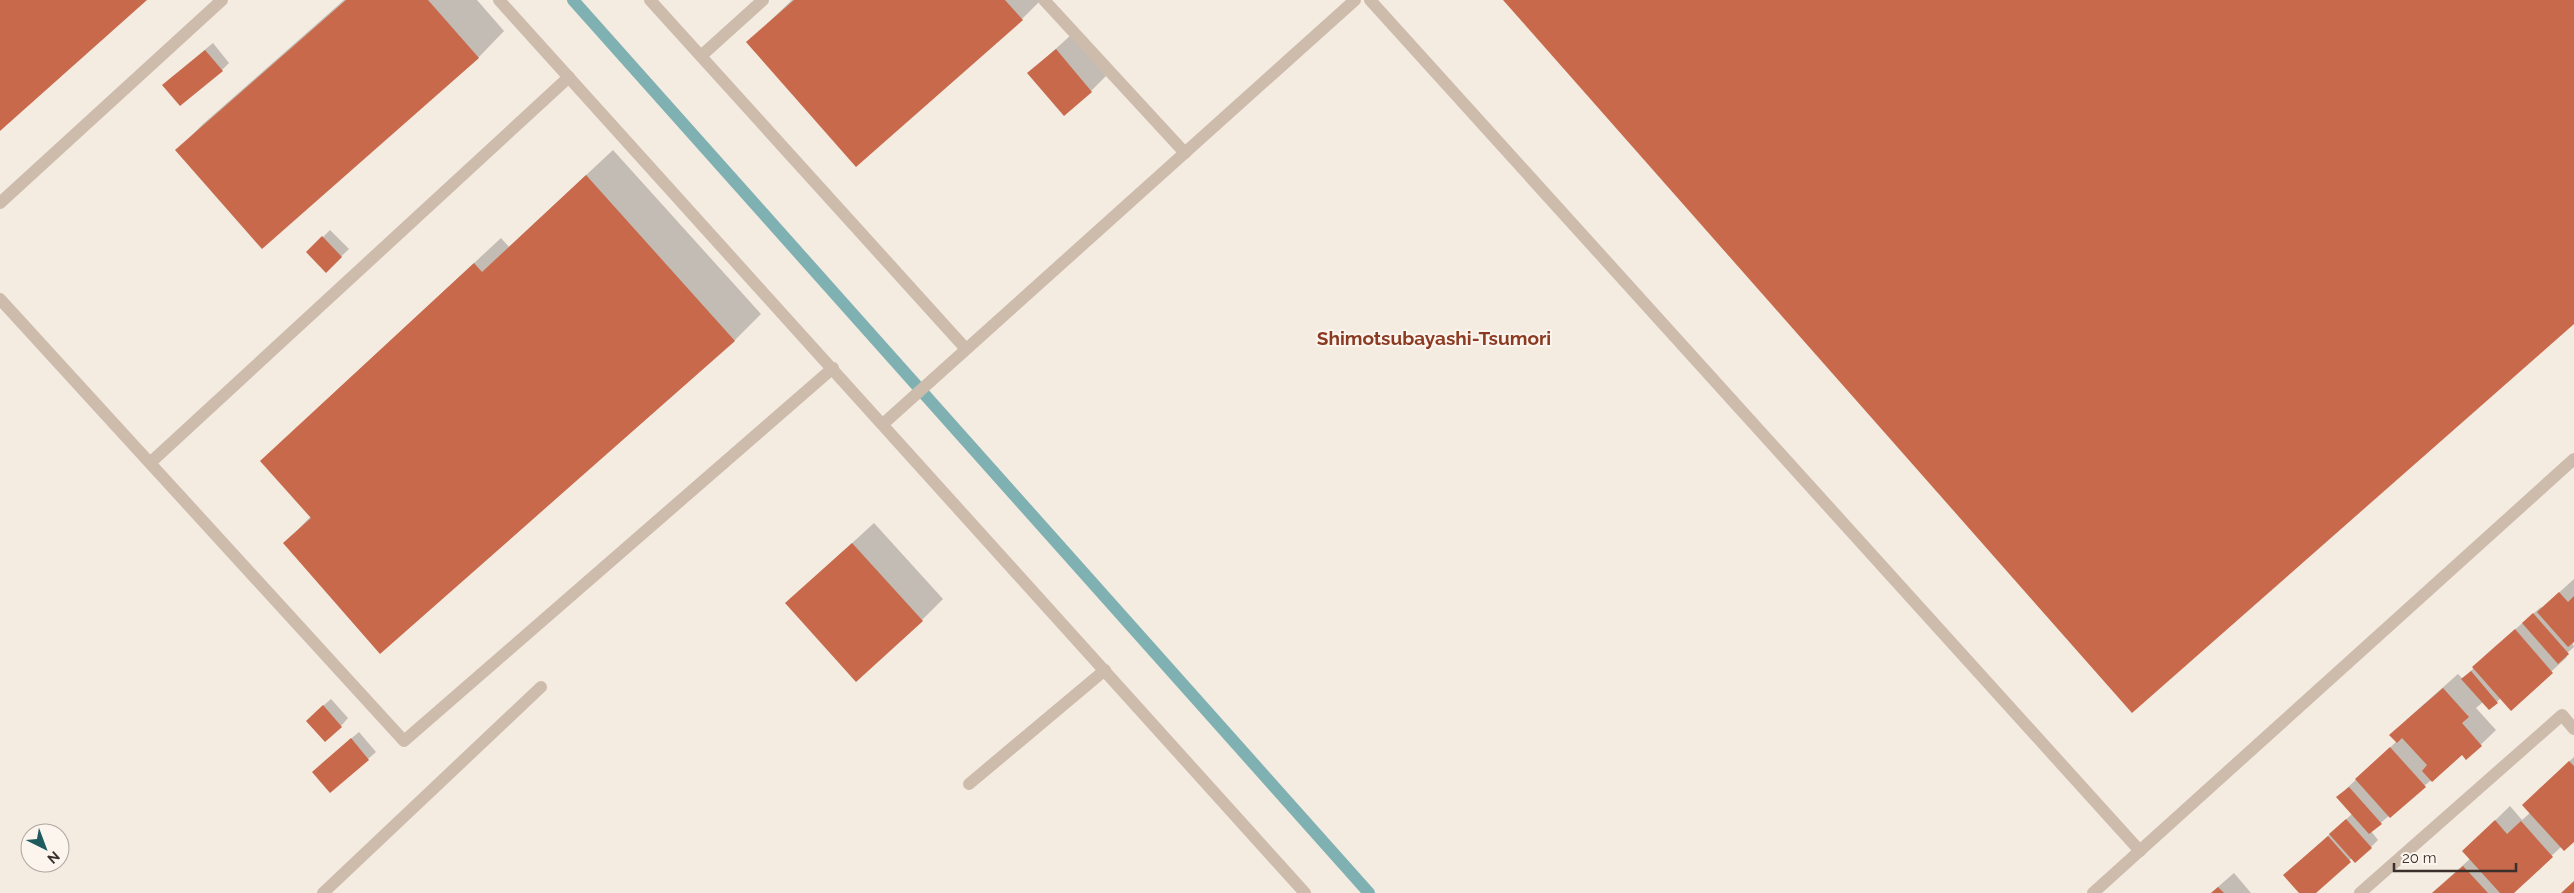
<svg xmlns="http://www.w3.org/2000/svg" width="2574" height="893" font-family="Raleway,sans-serif">
<style>
.shadow{fill:#0003}
.lines{fill:none;stroke-linecap:round;stroke-linejoin:round}
.stream{stroke:#7fb0b2;stroke-width:12}
.building{fill:#c8694b}
.lane{stroke:#cdbbac;stroke-width:12}
.street{stroke:#cdbbac;stroke-width:12}
.labels{text-anchor:middle;dominant-baseline:central;stroke-width:4;stroke-linejoin:round;paint-order:stroke}
.neighbourhood-label{font-size:19px;font-weight:bold;fill:#8c3b22;stroke:#fbf5ee}
</style>
<rect width="100%" height="100%" fill="#f4ebe1"/>
<g class="shadow">
<path d="M 344,0 L 477,0 L 504,31 L 479,57 L 262,247 L 177,150 L 203,124 Z"/>
<path d="M 792,0 L 1041,0 L 1022,19 L 748,42 Z"/>
<path d="M 1071,35 L 1106,76 L 1091,91 L 1029,73 Z"/>
<path d="M 213,43 L 229,63 L 222,70 L 171,78 Z"/>
<path d="M 613,150 L 761,314 L 735,340 L 380,652 L 285,543 L 311,516 L 261,461 L 501,238 L 509,247 Z"/>
<path d="M 330,230 L 349,249 L 326,271 L 308,252 Z"/>
<path d="M 874,523 L 943,599 L 922,620 L 787,603 Z"/>
<path d="M 2574,579 L 2574,640 L 2572,642 L 2574,647 L 2565,655 L 2567,657 L 2511,709 L 2501,698 L 2489,709 L 2483,702 L 2476,708 L 2496,730 L 2466,759 L 2462,754 L 2371,831 L 2378,840 L 2371,847 L 2352,858 L 2314,893 L 2301,893 L 2285,875 L 2352,814 L 2345,790 L 2397,741 L 2406,720 L 2458,674 L 2463,679 L 2489,652 L 2541,607 L 2542,608 Z"/>
<path d="M 331,699 L 348,718 L 341,726 L 315,713 Z"/>
<path d="M 359,732 L 376,752 L 331,791 L 321,764 Z"/>
<path d="M 2574,757 L 2574,840 L 2562,846 L 2512,893 L 2432,893 L 2471,858 L 2479,836 L 2510,806 L 2522,820 L 2530,813 L 2538,790 Z"/>
<path d="M 2234,873 L 2251,893 L 2211,893 Z"/>
</g>
<g class="lines">
<path class="stream" d="M 573,0 L 1369,893"/>
</g>
<g class="building">
<path d="M 0,0 L 147,0 L 0,131 Z"/>
<path d="M 346,0 L 428,0 L 479,58 L 262,249 L 175,150 Z"/>
<path d="M 794,0 L 1005,0 L 1023,20 L 856,167 L 746,42 Z"/>
<path d="M 1503,0 L 2574,0 L 2574,324 L 2132,713 Z"/>
<path d="M 1056,49 L 1092,92 L 1064,116 L 1027,73 Z"/>
<path d="M 205,50 L 223,71 L 180,106 L 162,85 Z"/>
<path d="M 586,175 L 735,341 L 380,654 L 283,543 L 311,518 L 260,461 L 474,263 L 482,272 Z"/>
<path d="M 322,236 L 342,257 L 326,273 L 306,252 Z"/>
<path d="M 852,543 L 923,621 L 856,682 L 785,603 Z"/>
<path d="M 2559,592 L 2568,602 L 2574,596 L 2574,642 L 2568,647 L 2537,612 Z"/>
<path d="M 2533,613 L 2569,654 L 2558,664 L 2522,623 Z"/>
<path d="M 2515,629 L 2553,673 L 2511,711 L 2472,667 Z"/>
<path d="M 2471,671 L 2498,703 L 2489,710 L 2461,679 Z"/>
<path d="M 2443,688 L 2469,717 L 2462,723 L 2482,746 L 2466,760 L 2462,755 L 2432,782 L 2422,771 L 2427,765 L 2402,738 L 2397,743 L 2389,735 Z"/>
<path d="M 323,705 L 342,727 L 325,742 L 306,721 Z"/>
<path d="M 351,738 L 369,760 L 330,793 L 312,772 Z"/>
<path d="M 2390,747 L 2426,787 L 2390,818 L 2355,779 Z"/>
<path d="M 2569,761 L 2574,766 L 2574,842 L 2564,851 L 2522,805 Z"/>
<path d="M 2349,787 L 2382,824 L 2369,834 L 2336,797 Z"/>
<path d="M 2346,819 L 2372,848 L 2355,863 L 2329,834 Z"/>
<path d="M 2495,820 L 2507,834 L 2521,821 L 2553,857 L 2514,893 L 2500,893 L 2462,851 Z"/>
<path d="M 2328,836 L 2351,862 L 2316,893 L 2299,893 L 2283,875 Z"/>
<path d="M 2463,866 L 2488,893 L 2432,893 Z"/>
<path d="M 2574,881 L 2574,893 L 2561,893 Z"/>
<path d="M 2218,887 L 2224,893 L 2211,893 Z"/>
</g>
<g class="lines">
<g class="lane">
<path d="M 499,0 L 1305,893"/>
<path d="M 650,0 L 966,349"/>
<path d="M 1044,0 L 1185,153"/>
<path d="M 1370,0 L 2140,851"/>
<path d="M 701,56 L 763,0"/>
<path d="M 0,203 L 222,0"/>
<path d="M 0,299 L 404,741 L 833,368"/>
<path d="M 883,424 L 1355,0"/>
<path d="M 150,463 L 569,77"/>
<path d="M 969,784 L 1105,670"/>
<path d="M 323,893 L 541,687"/>
<path d="M 2093,893 L 2574,459"/>
</g>
<path class="street" d="M 2360,893 L 2562,715 L 2574,729"/>
</g>
<g class="labels">
<g class="neighbourhood-label">
<text x="1434" y="338">Shimotsubayashi-Tsumori</text>
</g>
</g>
<g transform="translate(45 848) rotate(138)"><circle r="24" fill="#fbf5ee" stroke="#aea6a0"/>
<path d="M0-4L9 19L0 12L-9 19Z" fill="#1f5a5e"/>
<text y="-8" font-size="14" font-weight="bold" text-anchor="middle" fill="#3b302b">N</text>
</g>
<path d="M2394 863v8h122v-8" fill="none" stroke="#3b302b" stroke-width="2.5"/>
<text x="2402" y="863" font-size="15" fill="#3b302b" stroke="#fbf5ee" stroke-width="4" paint-order="stroke">20 m</text>
</svg>
